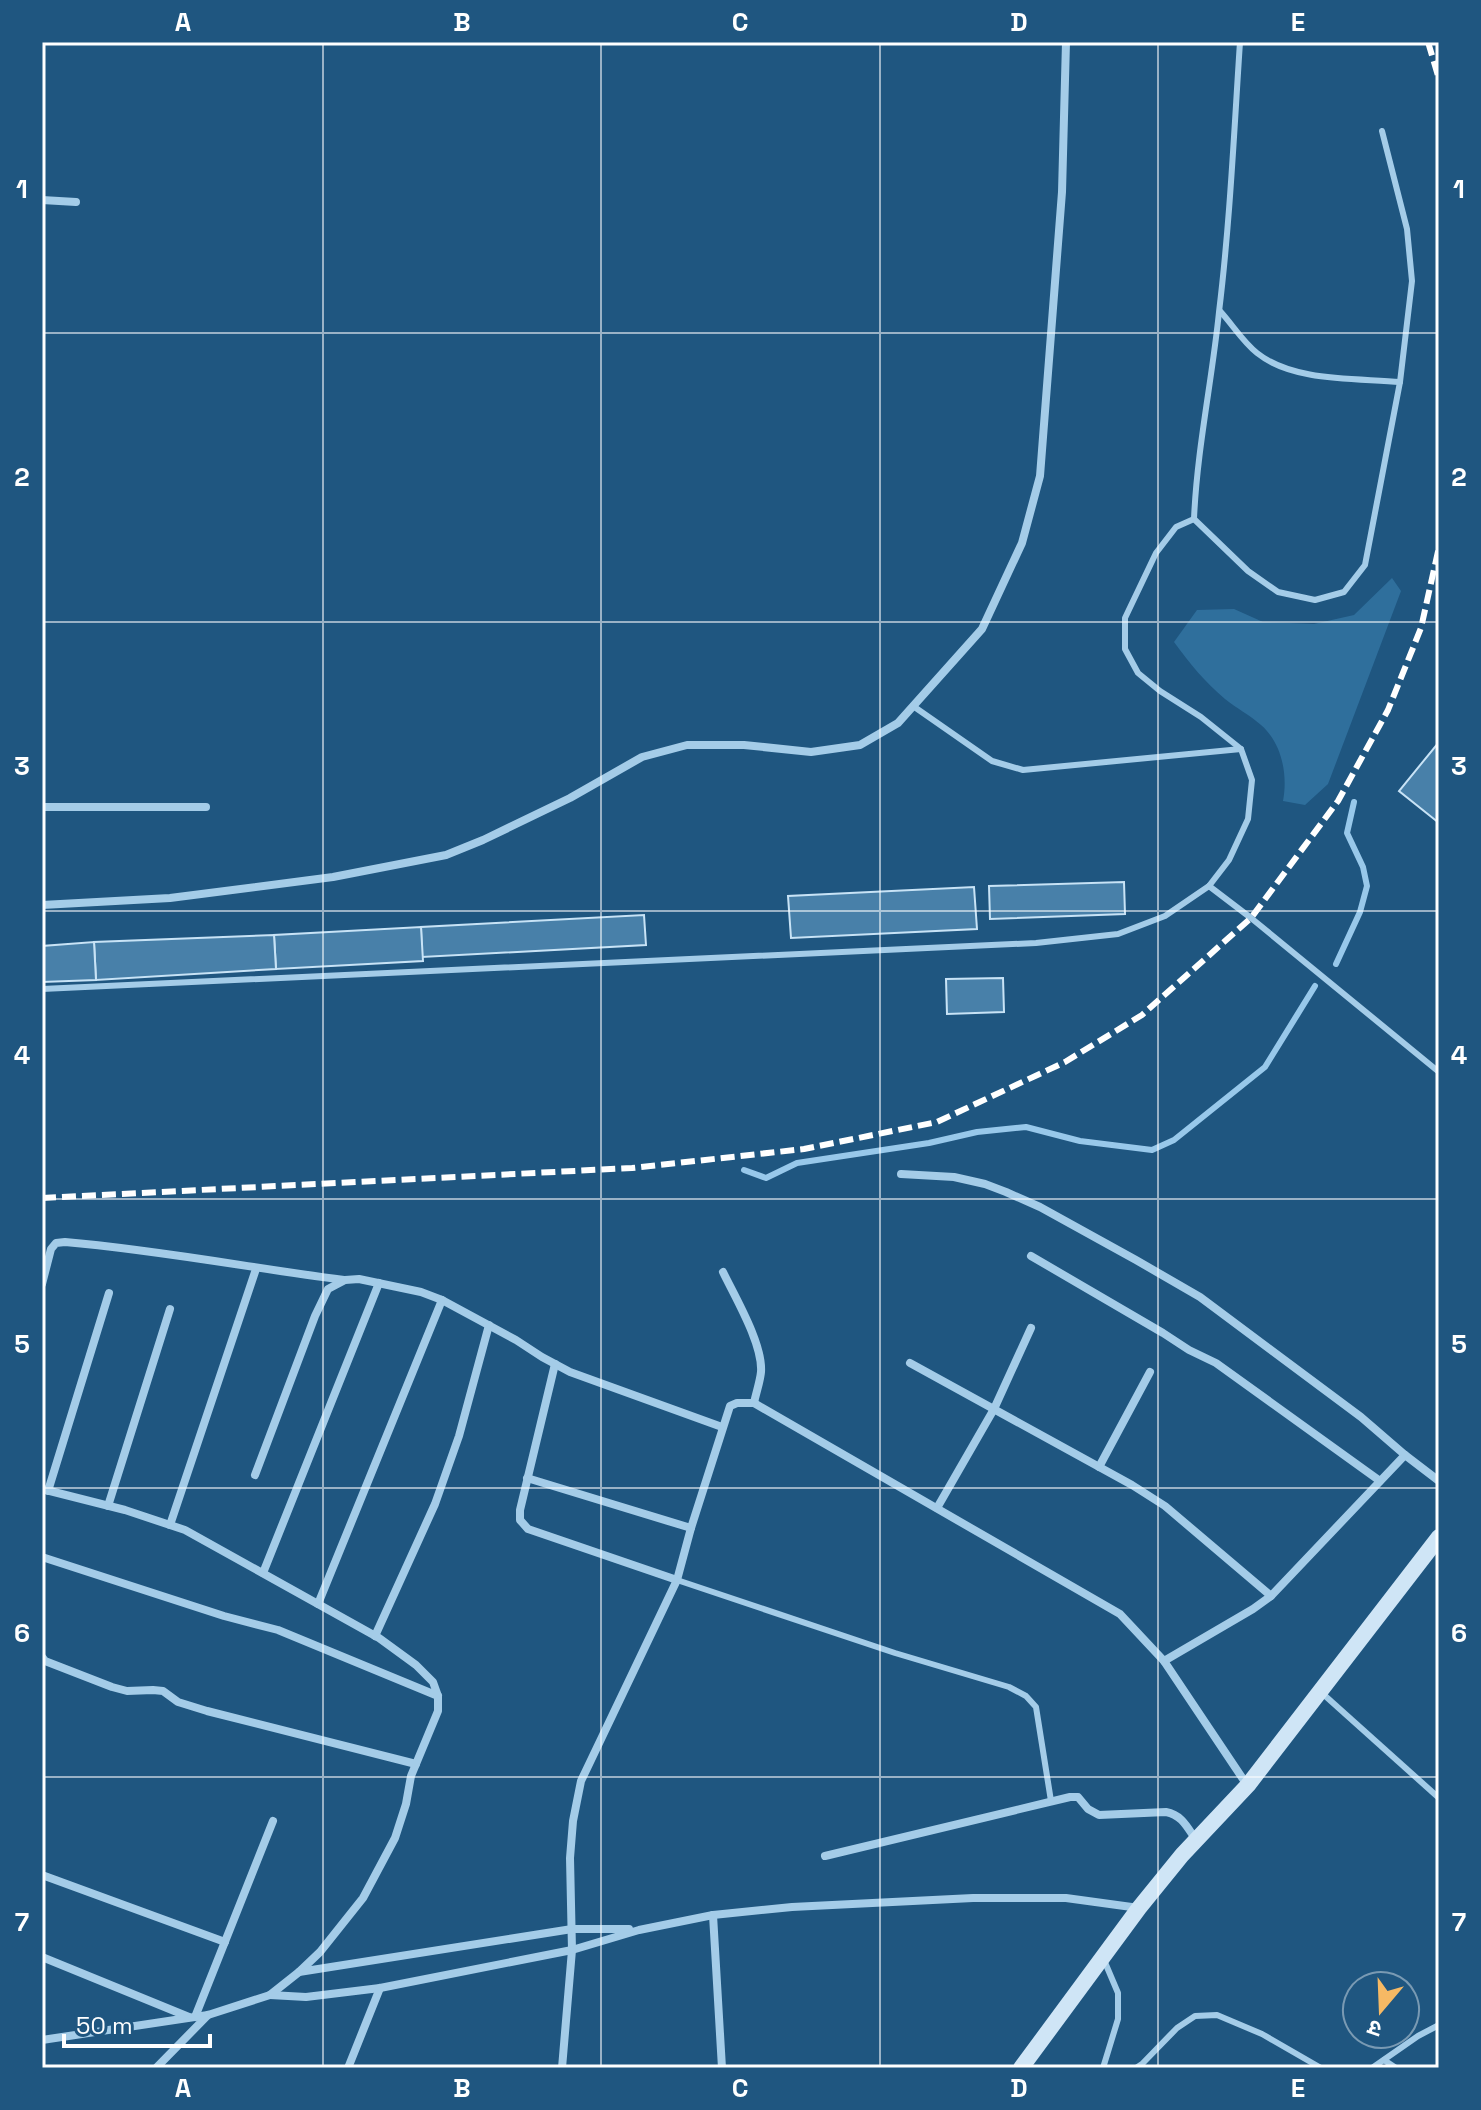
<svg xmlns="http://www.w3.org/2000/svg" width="1481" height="2110" font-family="'Space Grotesk','Noto Sans Devanagari',sans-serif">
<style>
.green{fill:#2f6f9c}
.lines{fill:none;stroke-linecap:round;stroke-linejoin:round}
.stream{stroke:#98c8ea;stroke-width:6}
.building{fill:#4880a9;stroke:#c8e3f6;stroke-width:2}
.lane{stroke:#a4cce8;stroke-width:6}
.street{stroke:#a4cce8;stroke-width:8}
.secondary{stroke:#cfe5f6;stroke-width:16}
.rail{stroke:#fff;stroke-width:6;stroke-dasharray:14 6;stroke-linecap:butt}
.grid{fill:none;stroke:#fff;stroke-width:2;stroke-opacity:0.55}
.neatline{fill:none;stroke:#fff;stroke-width:3}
.grid-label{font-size:26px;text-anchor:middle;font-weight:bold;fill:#fff}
</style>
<rect width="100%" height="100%" fill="#1f5680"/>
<path class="green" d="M 1392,578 L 1401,591 L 1328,784 L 1305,805 L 1283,801 C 1288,775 1282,743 1261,725 C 1250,715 1236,708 1225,699 C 1205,682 1190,664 1174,642 L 1197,610 L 1234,609 L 1263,622 L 1314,624 L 1354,615 Z"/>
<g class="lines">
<g class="stream">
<path d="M 1336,964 L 1360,912 L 1367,886 L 1363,867 L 1347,833 L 1354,802"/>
<path d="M 744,1170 L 766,1178 L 797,1163 L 929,1143 L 977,1132 L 1026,1127 L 1080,1141 L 1152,1150 L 1174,1140 L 1265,1067 L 1315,986"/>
</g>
</g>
<g class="building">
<path d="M 1439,742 L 1439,823 L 1399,791 Z"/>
<path d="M 1124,882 L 1125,914 L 990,919 L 989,886 Z"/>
<path d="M 974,887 L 977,929 L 791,938 L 788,896 Z"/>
<path d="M 644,915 L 646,945 L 422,957 L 421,927 Z"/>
<path d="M 421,927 L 423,961 L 276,969 L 274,935 Z"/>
<path d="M 274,935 L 276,969 L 96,980 L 94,942 Z"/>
<path d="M 94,942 L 96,980 L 42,982 L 42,946 Z"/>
<path d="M 1003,978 L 1004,1012 L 947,1014 L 946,979 Z"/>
</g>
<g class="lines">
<g class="lane">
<path d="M 1240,42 C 1234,132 1230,222 1219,312 C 1212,381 1197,449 1194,519 L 1248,571 L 1278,592 L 1315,600 L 1344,592 L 1365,565 L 1400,382 L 1412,281 L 1407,229 L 1382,131"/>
<path d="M 1220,311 C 1232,324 1243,342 1257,353 C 1293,382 1356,378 1400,382"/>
<path d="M 913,706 L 992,761 L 1023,770 L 1241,749"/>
<path d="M 1209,886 L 1251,918 L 1439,1072"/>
<path d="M 42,989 L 1036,943 L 1118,934 L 1165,916 L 1209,886 L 1229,860 L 1248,819 L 1252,780 L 1241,749 L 1201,717 L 1160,691 L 1138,673 L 1125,649 L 1125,618 L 1156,553 L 1176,527 L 1194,519"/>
<path d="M 677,1580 L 895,1653 L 1009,1687 L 1026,1696 L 1036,1707 L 1051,1801"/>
<path d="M 1323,1694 L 1439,1798"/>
<path d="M 1384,2060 L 1396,2068"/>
<path d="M 1103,2068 L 1118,2019 L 1118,1993 L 1104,1960"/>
<path d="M 1136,2068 L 1142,2064 L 1177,2028 L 1195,2016 L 1217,2015 L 1262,2034 L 1321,2068"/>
<path d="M 1372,2068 L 1418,2036 L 1439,2025"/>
</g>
<g class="street">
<path d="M 42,200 L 76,202"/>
<path d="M 42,807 L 206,807"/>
<path d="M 42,905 L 170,898 L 333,877 L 446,855 L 483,840 L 570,798 L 642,757 L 687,745 L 744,745 L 811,752 L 860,745 L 898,723 L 982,629 L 1022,543 L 1040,476 L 1062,192 L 1066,42"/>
<path d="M 901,1174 L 954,1177 L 985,1184 L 1006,1192 L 1040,1207 L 1136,1260 L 1200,1297 L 1361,1417 L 1405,1455 L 1439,1481"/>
<path d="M 1031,1256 L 1163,1333 L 1189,1350 L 1216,1363 L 1380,1481"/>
<path d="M 723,1272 C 735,1297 763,1344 761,1372 C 760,1382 756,1393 754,1403"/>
<path d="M 42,1284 L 51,1249 L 56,1243 L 65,1242 C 159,1250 251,1268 344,1280"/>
<path d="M 910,1363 L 1132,1485 L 1165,1506 L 1271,1596"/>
<path d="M 555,1364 L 520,1510 L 520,1520 L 528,1529 L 677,1580"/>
<path d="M 1099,1467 L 1150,1372"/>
<path d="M 255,1475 L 315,1316 L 328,1289 L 345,1280 L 359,1279 L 421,1292 L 442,1300 L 516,1340 L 542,1357 L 570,1372 L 722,1427"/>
<path d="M 527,1478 L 691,1528"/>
<path d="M 42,1489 L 125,1510 L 185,1530 L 379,1638 L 416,1665 L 433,1682 L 438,1696 L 438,1711 L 411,1776 L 406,1804 L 395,1838 L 363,1898 L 320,1952 L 299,1972"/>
<path d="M 48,1491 L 109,1293"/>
<path d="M 108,1506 L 170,1309"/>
<path d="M 937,1508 L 994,1409 L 1031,1328"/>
<path d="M 170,1525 L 256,1269"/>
<path d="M 42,1557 L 224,1616 L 278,1630 L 438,1696"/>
<path d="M 263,1573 L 379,1283"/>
<path d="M 318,1604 L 442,1300"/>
<path d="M 375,1636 L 435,1504 L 459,1436 L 489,1325"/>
<path d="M 42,1657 L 45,1661 L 112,1687 L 127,1691 L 153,1690 L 163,1691 L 178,1702 L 207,1711 L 416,1764"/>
<path d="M 1164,1661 L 1253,1609 L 1271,1596 L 1405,1455"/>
<path d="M 825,1856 L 1070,1797 L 1078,1797 L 1088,1809 L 1099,1815 L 1166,1812 C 1182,1815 1187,1827 1196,1840"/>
<path d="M 42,1875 L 225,1942"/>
<path d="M 713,1915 L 722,2068"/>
<path d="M 42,1957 L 189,2017"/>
<path d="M 270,1995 L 306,1997 L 380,1988 L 572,1950 L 639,1930 L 713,1915 L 792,1907 L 973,1898 L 1066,1898 L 1139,1908"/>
<path d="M 195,2017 L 273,1821"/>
<path d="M 42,2040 L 208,2015 L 270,1995 L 299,1972 L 572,1929 L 629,1929"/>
<path d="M 156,2068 L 208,2015"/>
<path d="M 348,2068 L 380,1988"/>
<path d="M 562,2068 L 572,1950 L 570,1858 L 573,1821 L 581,1781 L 677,1580 L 691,1528 L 730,1406 L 737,1403 L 754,1403 L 1120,1614 L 1164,1661 L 1247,1785"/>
</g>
<path class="secondary" d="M 1021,2068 L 1139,1908 L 1182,1855 L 1248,1785 L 1439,1537"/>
<g class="rail">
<path d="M 1428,42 L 1439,79"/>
<path d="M 42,1198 L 632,1168 L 804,1149 L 937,1122 L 1065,1062 L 1142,1015 L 1251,918 L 1338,801 L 1388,710 L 1421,628 L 1439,547"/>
</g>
</g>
<path class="grid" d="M 323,42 L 323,2068M 601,42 L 601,2068M 880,42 L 880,2068M 1158,42 L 1158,2068M 42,333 L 1439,333M 42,622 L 1439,622M 42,911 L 1439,911M 42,1199 L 1439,1199M 42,1488 L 1439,1488M 42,1777 L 1439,1777"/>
<rect width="1481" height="2110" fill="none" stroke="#1f5680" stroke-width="88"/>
<g transform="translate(1381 2010) rotate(199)"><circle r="38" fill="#1f5680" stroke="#799ab3" stroke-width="2"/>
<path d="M0-6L14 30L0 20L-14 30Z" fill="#f6b964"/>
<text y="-12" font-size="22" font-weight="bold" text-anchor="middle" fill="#ffffff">उ</text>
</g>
<path d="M64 2034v12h146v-12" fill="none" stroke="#ffffff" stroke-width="4"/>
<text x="76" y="2034" font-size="24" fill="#ffffff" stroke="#1f5680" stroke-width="6" paint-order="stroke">50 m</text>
<rect x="44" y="44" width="1393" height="2022" class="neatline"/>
<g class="grid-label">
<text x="183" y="31">A</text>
<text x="462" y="31">B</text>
<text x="740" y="31">C</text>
<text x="1019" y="31">D</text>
<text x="1298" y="31">E</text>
<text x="22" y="198">1</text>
<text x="1459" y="198">1</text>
<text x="22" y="486">2</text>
<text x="1459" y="486">2</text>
<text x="22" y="775">3</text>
<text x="1459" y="775">3</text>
<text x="22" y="1064">4</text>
<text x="1459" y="1064">4</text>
<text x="22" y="1353">5</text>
<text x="1459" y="1353">5</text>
<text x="22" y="1642">6</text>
<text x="1459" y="1642">6</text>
<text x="22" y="1931">7</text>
<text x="1459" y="1931">7</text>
<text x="183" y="2097">A</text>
<text x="462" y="2097">B</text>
<text x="740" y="2097">C</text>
<text x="1019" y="2097">D</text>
<text x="1298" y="2097">E</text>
</g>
</svg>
